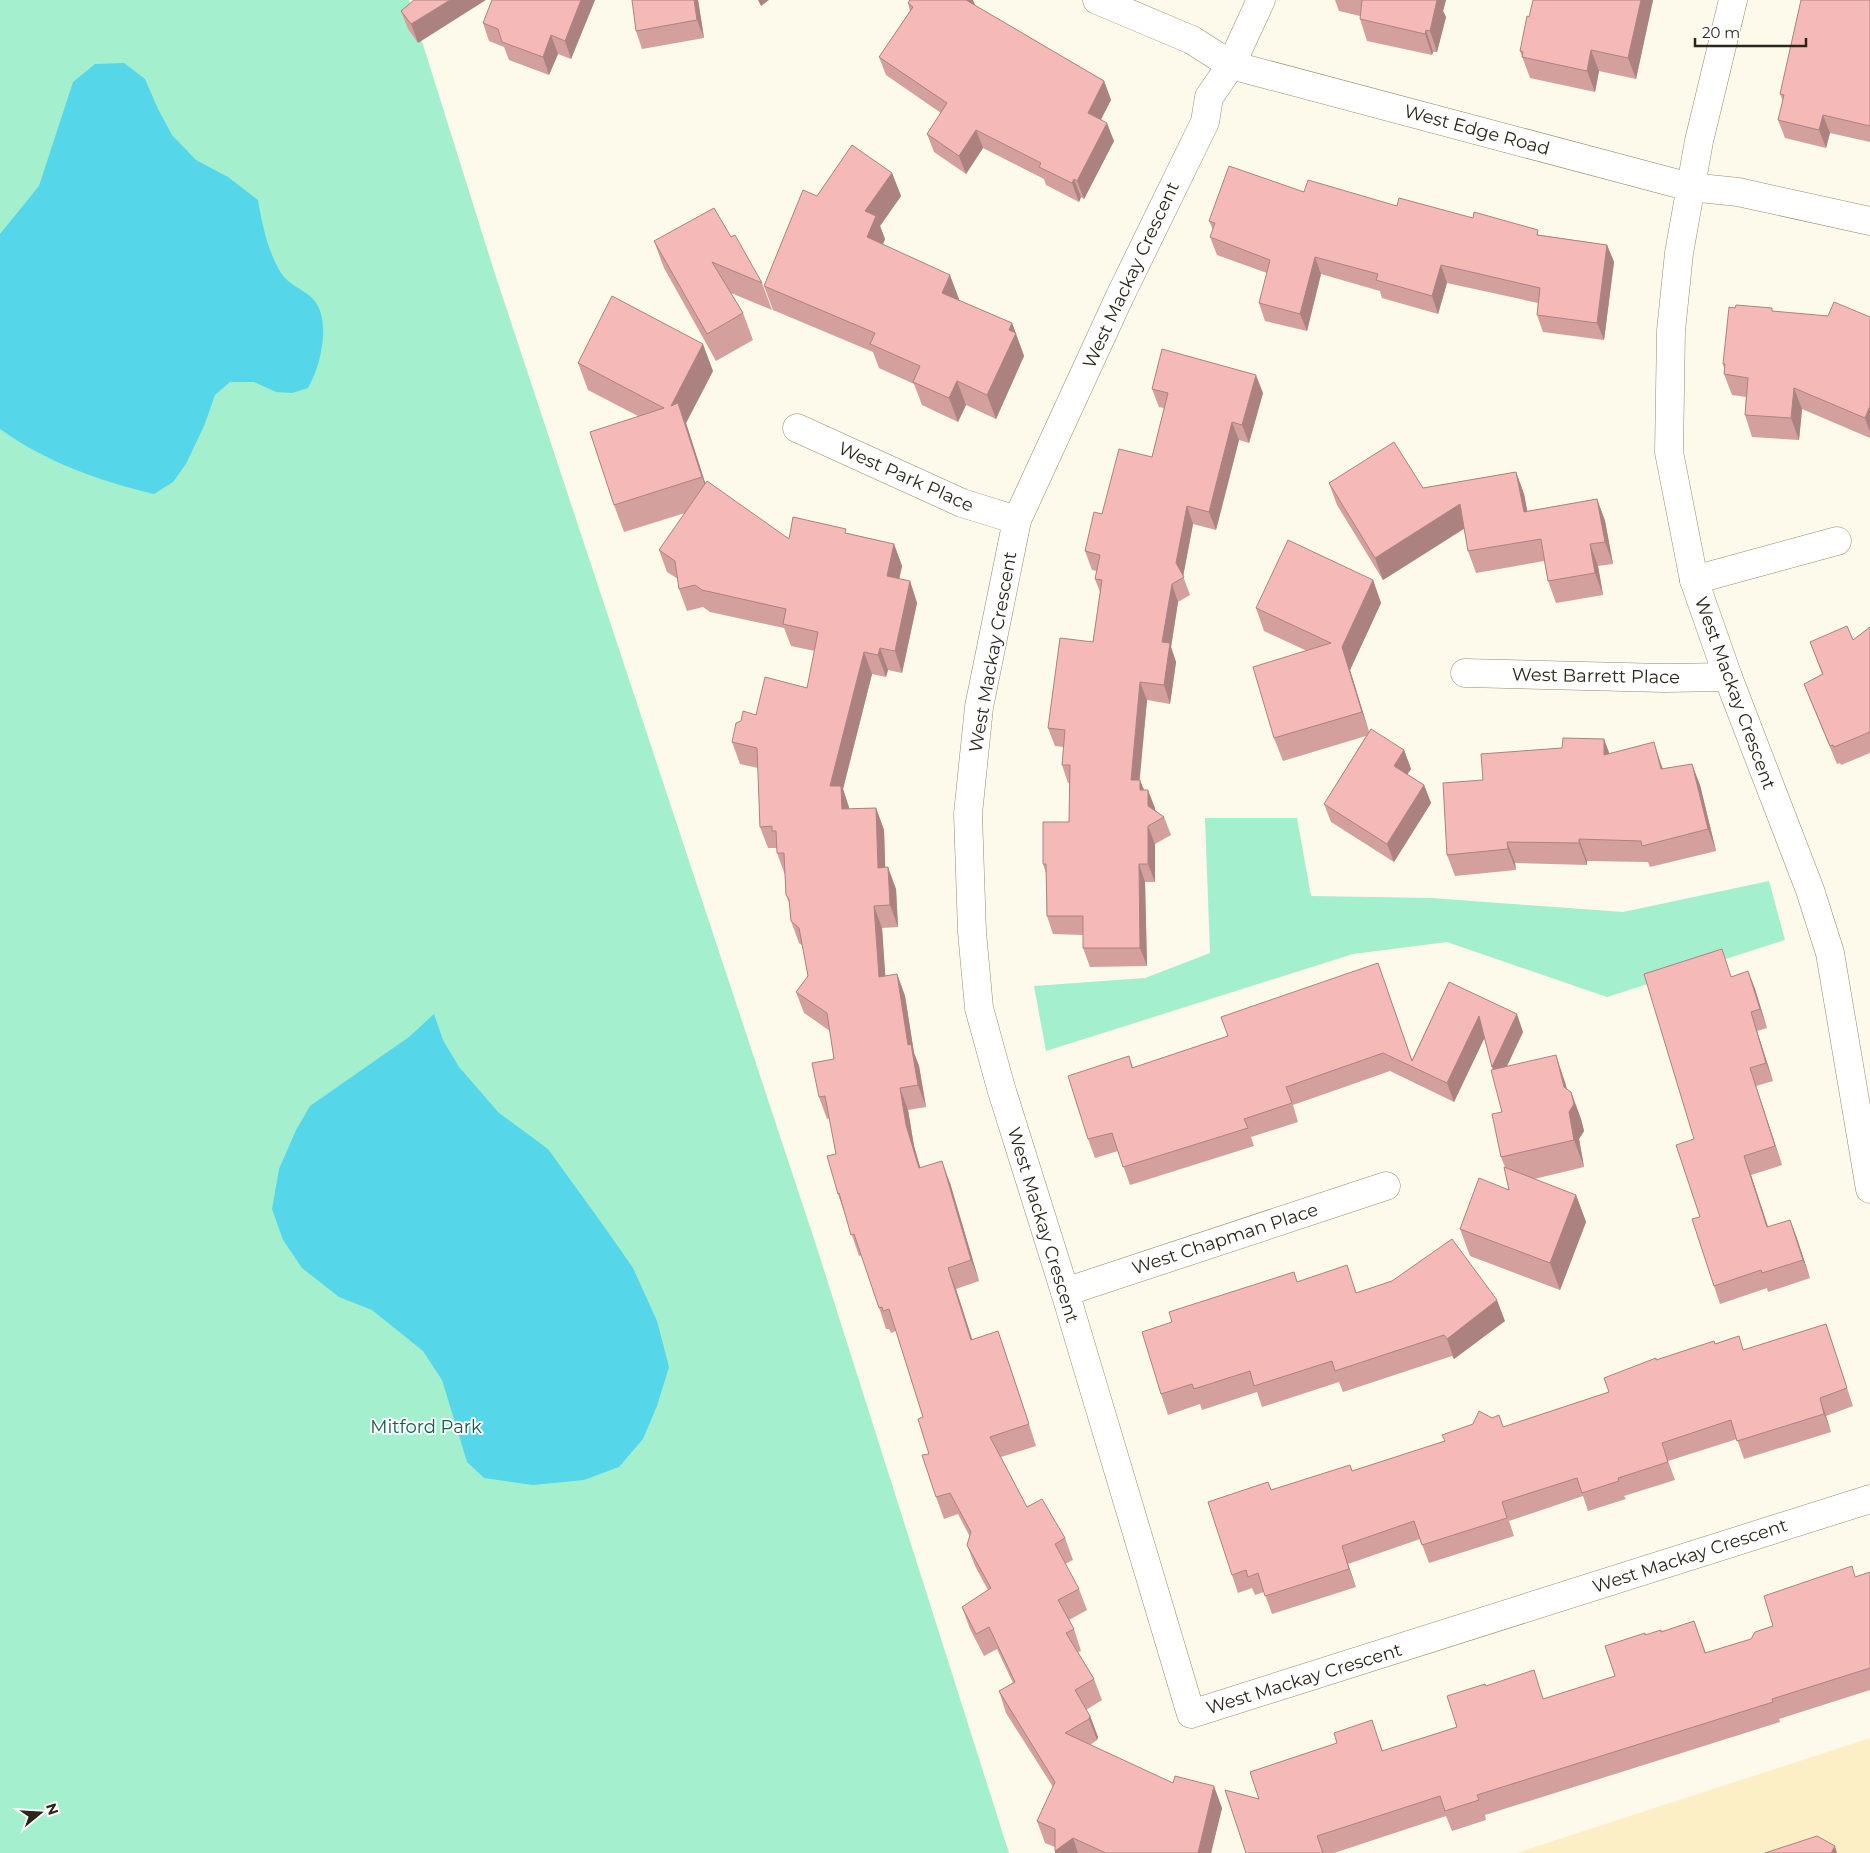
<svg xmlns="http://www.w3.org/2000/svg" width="1870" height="1853" font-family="Montserrat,sans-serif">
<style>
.built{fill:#fdefc5}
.green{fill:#a4efce}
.water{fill:#55d7e9}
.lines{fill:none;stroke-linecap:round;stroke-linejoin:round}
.minor-casing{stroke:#968b6b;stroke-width:29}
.minor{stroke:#fff;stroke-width:28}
.wall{fill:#d3a09d}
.shaded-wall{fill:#ac8280}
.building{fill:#f5bab7;stroke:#ac8280}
.labels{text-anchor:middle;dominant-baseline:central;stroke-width:4;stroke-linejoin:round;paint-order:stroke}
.street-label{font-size:18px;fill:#2b2619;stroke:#fff}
.park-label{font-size:18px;fill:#0d6045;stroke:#fff}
</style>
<rect width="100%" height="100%" fill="#fdf9eb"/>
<path class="built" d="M 1870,1738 L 1870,1853 L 1516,1853 Z"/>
<g class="green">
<path d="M 0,0 L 409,0 L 495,274 L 816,1245 L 1009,1853 L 0,1853 Z"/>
<path d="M 1205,818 L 1297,818 L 1311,896 L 1432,898 L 1623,912 L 1769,881 L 1785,940 L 1607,997 L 1447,942 L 1353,954 L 1046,1051 L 1034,986 L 1145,978 L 1210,953 Z"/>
</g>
<g class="water">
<path d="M 124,63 L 145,79 L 158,109 L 172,135 L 196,160 L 228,177 L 258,200 C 262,224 268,252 281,273 C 288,284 302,289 311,297 C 333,317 321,366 308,388 L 292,393 L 276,392 L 254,382 L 230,382 L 215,395 L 204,426 L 186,464 L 173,482 L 154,494 C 99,481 46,462 0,429 L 0,234 L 39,186 L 73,82 L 95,64 Z"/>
<path d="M 434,1014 L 443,1040 L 459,1067 L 499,1113 L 548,1149 L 603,1225 L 633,1268 L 657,1321 L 669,1367 L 657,1406 L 643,1439 L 619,1467 L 584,1480 L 533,1485 L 484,1478 L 467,1462 L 442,1380 L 423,1351 L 372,1310 L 339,1297 L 302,1268 L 283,1240 L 272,1209 L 279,1169 L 296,1130 L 310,1106 L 409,1037 Z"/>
</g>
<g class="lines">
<defs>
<g id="minor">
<path d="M 1097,0 L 1192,40 L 1231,65 L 1690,187 L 1738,192 L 1870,221"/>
<path d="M 1261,0 L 1231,65 L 1209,97 L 1205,122 L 1120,296 L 1017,520 L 979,707 L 968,814 L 972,932 L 979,1008 L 1001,1088 L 1065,1292 L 1191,1714 L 1870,1499"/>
<path d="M 1733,0 L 1699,141 L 1679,253 L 1671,331 L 1669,452 L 1694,580 L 1728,677 L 1810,890 L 1830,953 L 1870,1189"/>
<path d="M 797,428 L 962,503 L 1017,520"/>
<path d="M 1694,580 L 1837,541"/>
<path d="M 1465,673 L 1664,678 L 1728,677"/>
<path d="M 1065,1292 L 1386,1186"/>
</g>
</defs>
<use href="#minor" class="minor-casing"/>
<use href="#minor" class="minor"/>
</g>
<g class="wall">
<path d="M 414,0 L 418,43 L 408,29 L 401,11 Z"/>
<path d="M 595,0 L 571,59 L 558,54 L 549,75 L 509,60 L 504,47 L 489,41 L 483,23 Z"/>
<path d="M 698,0 L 704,38 L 642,49 L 636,31 Z"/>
<path d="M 1335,0 L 1446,0 L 1443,11 L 1446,17 L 1437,52 L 1433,52 L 1432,55 L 1367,41 L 1360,19 L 1360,16 L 1339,11 Z"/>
<path d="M 1653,0 L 1636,79 L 1599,71 L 1595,92 L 1530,78 L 1520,51 L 1529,17 Z"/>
<path d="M 1870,0 L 1870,142 L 1830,133 L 1826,148 L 1785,138 L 1778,120 L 1783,101 L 1780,94 Z"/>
<path d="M 908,3 L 975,6 L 1104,81 L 1111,100 L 1101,119 L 1114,141 L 1084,199 L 1081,197 L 1079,202 L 1046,185 L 1044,179 L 983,148 L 966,174 L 934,152 L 927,134 L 941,113 L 886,75 L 879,57 L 910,11 Z"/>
<path d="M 892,173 L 901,196 L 880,226 L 885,239 L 883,244 L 959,299 L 958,300 L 1012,323 L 1024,356 L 996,419 L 966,405 L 958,422 L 922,405 L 914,384 L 879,368 L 873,352 L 773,310 L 764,286 L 817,196 Z"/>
<path d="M 1304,192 L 1397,206 L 1473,218 L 1540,235 L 1607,245 L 1614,262 L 1604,340 L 1543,332 L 1537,315 L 1538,303 L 1447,283 L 1438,314 L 1382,298 L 1380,291 L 1321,274 L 1307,331 L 1265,321 L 1259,303 L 1267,273 L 1217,255 L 1210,237 L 1213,230 L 1209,221 Z"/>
<path d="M 731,237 L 762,283 L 772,310 L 731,293 L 743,313 L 753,340 L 716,361 L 664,268 L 654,241 Z"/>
<path d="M 1774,312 L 1828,316 L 1870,317 L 1870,438 L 1802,409 L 1799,440 L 1752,437 L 1745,415 L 1746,397 L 1732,395 L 1724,374 L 1724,368 L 1723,364 Z"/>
<path d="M 578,363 L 713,371 L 686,423 L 705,483 L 789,539 L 847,533 L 894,544 L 902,566 L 899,579 L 910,581 L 917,603 L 902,673 L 888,670 L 886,677 L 872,674 L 843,789 L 849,809 L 876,808 L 884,830 L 885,867 L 896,889 L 898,927 L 882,928 L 885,976 L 897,974 L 905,996 L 914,1053 L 919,1066 L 926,1107 L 908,1110 L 914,1146 L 920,1168 L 950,1183 L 979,1281 L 956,1289 L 972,1339 L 1005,1353 L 1036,1446 L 1001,1457 L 1027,1507 L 1065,1538 L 1073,1560 L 1065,1564 L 1079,1589 L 1087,1610 L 1069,1620 L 1074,1629 L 1081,1651 L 1078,1652 L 1094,1679 L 1102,1700 L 1086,1710 L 1090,1716 L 1098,1737 L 1097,1740 L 1090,1745 L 1222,1808 L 1211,1853 L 1055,1853 L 1055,1847 L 1045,1843 L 1037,1821 L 1053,1787 L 1006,1713 L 999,1691 L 1013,1683 L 997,1649 L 984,1656 L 970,1629 L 962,1607 L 988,1590 L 975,1566 L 967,1545 L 970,1537 L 958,1514 L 944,1519 L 936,1497 L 923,1417 L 896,1331 L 891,1333 L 889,1329 L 886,1329 L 862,1255 L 859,1256 L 838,1194 L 836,1154 L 830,1118 L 827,1119 L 819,1097 L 834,1059 L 830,1031 L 804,1013 L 796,992 L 808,976 L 803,946 L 799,943 L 791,921 L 790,905 L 786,895 L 785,875 L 777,853 L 777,848 L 768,848 L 760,827 L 758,768 L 740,764 L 732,742 L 756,715 L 807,688 L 815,651 L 791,646 L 784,628 L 710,612 L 703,607 L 687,611 L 679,589 L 678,579 L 667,572 L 659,550 L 685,513 L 624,532 L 614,505 L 638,416 L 588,390 Z"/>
<path d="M 1152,389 L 1263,393 L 1249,443 L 1239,440 L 1216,530 L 1193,524 L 1183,576 L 1190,595 L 1178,602 L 1171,647 L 1176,662 L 1170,704 L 1147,700 L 1139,780 L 1155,808 L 1155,810 L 1164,817 L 1171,835 L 1155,844 L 1155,882 L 1145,882 L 1147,966 L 1090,967 L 1083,948 L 1083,935 L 1053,934 L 1047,916 L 1046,873 L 1043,864 L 1069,822 L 1070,783 L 1068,783 L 1062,765 L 1064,747 L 1055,746 L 1048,728 L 1093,642 L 1100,592 L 1095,579 L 1097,571 L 1092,570 L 1085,551 L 1102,514 L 1152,457 L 1164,408 L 1159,407 Z"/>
<path d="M 1516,472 L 1524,494 L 1527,511 L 1597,499 L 1605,521 L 1613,564 L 1598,566 L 1603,595 L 1556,603 L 1548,581 L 1544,561 L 1476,573 L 1468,551 L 1464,529 L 1383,580 L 1337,505 L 1329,483 L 1423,488 Z"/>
<path d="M 1373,580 L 1381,603 L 1350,670 L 1369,732 L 1404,750 L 1411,769 L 1407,774 L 1424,785 L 1431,803 L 1394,862 L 1331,822 L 1324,804 L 1366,736 L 1283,761 L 1274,738 L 1307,651 L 1264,631 L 1256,608 Z"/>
<path d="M 1870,627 L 1870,753 L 1841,765 L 1840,763 L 1837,764 L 1811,702 L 1804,684 L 1822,674 L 1810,642 L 1853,640 Z"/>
<path d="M 1610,753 L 1661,764 L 1663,769 L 1700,785 L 1716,851 L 1650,867 L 1648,862 L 1587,861 L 1587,865 L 1515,863 L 1516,870 L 1455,876 L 1447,855 L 1483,780 Z"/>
<path d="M 1378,963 L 1412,1060 L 1449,982 L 1523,1032 L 1507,1066 L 1565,1082 L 1567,1090 L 1571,1092 L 1581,1119 L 1584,1131 L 1579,1139 L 1584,1167 L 1534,1179 L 1576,1195 L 1586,1222 L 1560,1290 L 1470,1256 L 1460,1229 L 1509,1190 L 1505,1167 L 1501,1157 L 1502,1112 L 1493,1069 L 1484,1038 L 1454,1102 L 1390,1071 L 1293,1105 L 1298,1122 L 1251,1137 L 1254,1146 L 1130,1185 L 1118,1151 L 1095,1158 L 1088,1139 L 1129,1056 L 1133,1068 L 1228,1036 Z"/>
<path d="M 1748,971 L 1755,989 L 1767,1028 L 1757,1031 L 1773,1081 L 1756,1086 L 1782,1165 L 1751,1175 L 1768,1227 L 1790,1220 L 1810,1278 L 1768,1292 L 1767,1288 L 1720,1304 L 1714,1286 L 1700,1217 L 1694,1139 L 1732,977 Z"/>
<path d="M 1298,1281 L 1357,1293 L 1505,1321 L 1454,1359 L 1452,1356 L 1343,1392 L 1339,1382 L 1262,1407 L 1257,1392 L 1202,1410 L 1200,1404 L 1168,1415 L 1161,1394 Z"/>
<path d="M 1826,1324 L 1853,1406 L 1826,1416 L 1831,1432 L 1744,1459 L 1737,1439 L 1668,1461 L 1675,1480 L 1624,1496 L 1626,1499 L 1588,1511 L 1583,1496 L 1509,1521 L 1514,1536 L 1429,1563 L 1420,1539 L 1348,1564 L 1356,1587 L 1272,1614 L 1264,1592 L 1255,1595 L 1252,1588 L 1238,1593 L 1232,1575 L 1271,1490 L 1352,1471 L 1503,1427 L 1609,1392 L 1656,1360 L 1715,1344 L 1744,1350 Z"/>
<path d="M 1870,1572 L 1870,1690 L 1779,1719 L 1780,1722 L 1485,1815 L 1486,1820 L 1452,1831 L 1446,1816 L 1334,1853 L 1246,1853 L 1259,1799 L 1337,1743 L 1379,1740 L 1383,1751 L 1457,1727 L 1486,1686 L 1544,1699 L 1615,1676 L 1645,1635 L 1661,1632 L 1694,1621 L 1706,1653 L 1751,1639 L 1855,1577 Z"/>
</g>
<g class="shaded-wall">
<path d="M 450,0 L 486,0 L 418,43 L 411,24 Z"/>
<path d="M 581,0 L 595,0 L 571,59 L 565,41 Z"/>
<path d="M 694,0 L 698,0 L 704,38 L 697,20 Z"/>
<path d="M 758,0 L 769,0 L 761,6 Z"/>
<path d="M 965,0 L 973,0 L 977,9 Z"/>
<path d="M 1436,0 L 1446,0 L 1443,11 L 1446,17 L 1437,52 L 1430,31 Z"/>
<path d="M 1641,0 L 1653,0 L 1636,79 L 1628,58 Z"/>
<path d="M 1426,30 L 1433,52 L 1432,55 L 1425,34 Z"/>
<path d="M 551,35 L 558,54 L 549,75 L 543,57 Z"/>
<path d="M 1591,50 L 1599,71 L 1595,92 L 1587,71 Z"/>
<path d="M 1104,81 L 1111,100 L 1095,131 L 1088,113 Z"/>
<path d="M 1823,115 L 1830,133 L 1826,148 L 1819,130 Z"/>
<path d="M 1107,123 L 1114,141 L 1084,199 L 1077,181 Z"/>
<path d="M 976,130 L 983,148 L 966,174 L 959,156 Z"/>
<path d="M 892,173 L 901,196 L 880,226 L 885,239 L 876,261 L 867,237 L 865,211 Z"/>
<path d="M 1074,179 L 1081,197 L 1079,202 L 1072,183 Z"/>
<path d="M 1607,245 L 1614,262 L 1604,340 L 1597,323 Z"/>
<path d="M 1315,257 L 1321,274 L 1307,331 L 1300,314 Z"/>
<path d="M 1441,265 L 1447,283 L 1438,314 L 1432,296 Z"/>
<path d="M 950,275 L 959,299 L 951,317 L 942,293 Z"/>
<path d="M 1012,323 L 1024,356 L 996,419 L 987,395 L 1009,330 Z"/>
<path d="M 703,344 L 713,371 L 686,423 L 712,504 L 702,477 L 671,406 Z"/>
<path d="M 1256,375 L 1263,393 L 1249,443 L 1242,425 Z"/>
<path d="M 957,381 L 966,405 L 958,422 L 949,398 Z"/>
<path d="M 1794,388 L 1802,409 L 1799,440 L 1791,418 Z"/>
<path d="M 1870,406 L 1870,432 L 1865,418 Z"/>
<path d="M 1232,422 L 1239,440 L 1216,530 L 1209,512 Z"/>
<path d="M 1516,472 L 1524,494 L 1532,534 L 1524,512 Z"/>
<path d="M 1597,499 L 1605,521 L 1613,564 L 1605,542 Z"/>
<path d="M 1460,504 L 1468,526 L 1383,580 L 1375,558 Z"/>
<path d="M 1187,506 L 1193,524 L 1183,577 L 1176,563 Z"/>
<path d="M 894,544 L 902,566 L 895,598 L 887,576 Z"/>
<path d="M 1590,544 L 1598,566 L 1603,595 L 1595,573 Z"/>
<path d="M 1373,580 L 1381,603 L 1350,670 L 1370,735 L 1362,712 L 1342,647 Z"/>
<path d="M 910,581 L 917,603 L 902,673 L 895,651 Z"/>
<path d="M 1172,584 L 1178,602 L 1171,647 L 1176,662 L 1170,704 L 1164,685 L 1162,642 Z"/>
<path d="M 880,648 L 888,670 L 886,677 L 878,655 Z"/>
<path d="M 864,652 L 872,674 L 843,789 L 849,807 L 850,831 L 830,786 Z"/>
<path d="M 1140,682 L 1147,700 L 1138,798 L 1131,780 Z"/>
<path d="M 1604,739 L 1612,760 L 1604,755 Z"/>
<path d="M 1654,742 L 1661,764 L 1668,791 L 1661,769 Z"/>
<path d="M 1404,750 L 1411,769 L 1401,784 L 1394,766 Z"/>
<path d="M 1692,764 L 1700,785 L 1716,851 L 1708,829 Z"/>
<path d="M 1140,780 L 1147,799 L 1140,790 Z"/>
<path d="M 1424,785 L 1431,803 L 1394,862 L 1387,844 Z"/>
<path d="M 1148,790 L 1155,808 L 1155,824 L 1148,806 Z"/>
<path d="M 876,808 L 884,830 L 886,889 L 878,868 Z"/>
<path d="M 1148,826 L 1155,844 L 1155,882 L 1148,864 Z"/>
<path d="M 1579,839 L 1587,861 L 1587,865 L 1579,843 Z"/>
<path d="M 1507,842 L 1515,863 L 1516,870 L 1508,849 Z"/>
<path d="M 1139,864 L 1145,882 L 1147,966 L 1140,948 Z"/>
<path d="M 888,867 L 896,889 L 898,927 L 890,905 Z"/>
<path d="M 874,906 L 882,928 L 887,999 L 879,977 Z"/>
<path d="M 1748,971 L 1755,989 L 1767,1028 L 1760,1009 Z"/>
<path d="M 897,974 L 905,996 L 914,1053 L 919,1066 L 926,1107 L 918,1085 L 908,1045 Z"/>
<path d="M 1751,1012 L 1757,1031 L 1773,1081 L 1766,1063 Z"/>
<path d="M 1517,1014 L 1523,1032 L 1498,1085 L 1492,1067 Z"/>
<path d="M 1479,1016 L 1486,1035 L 1454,1102 L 1447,1083 Z"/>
<path d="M 1556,1055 L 1565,1082 L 1572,1108 L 1571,1092 L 1581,1119 L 1584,1131 L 1579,1139 L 1584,1167 L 1574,1140 L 1564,1087 Z"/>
<path d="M 1750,1068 L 1756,1086 L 1782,1165 L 1775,1146 Z"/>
<path d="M 900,1088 L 908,1110 L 914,1146 L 927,1190 L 919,1168 L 906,1125 Z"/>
<path d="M 1744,1156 L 1751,1175 L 1774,1245 L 1767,1227 Z"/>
<path d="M 942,1161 L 950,1183 L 979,1281 L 971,1260 Z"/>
<path d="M 1576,1195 L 1586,1222 L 1560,1290 L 1550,1263 Z"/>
<path d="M 1790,1220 L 1797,1238 L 1810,1278 L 1803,1260 Z"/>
<path d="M 948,1268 L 956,1289 L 979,1361 L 971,1340 Z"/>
<path d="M 1497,1300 L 1505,1321 L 1454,1359 L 1447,1339 Z"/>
<path d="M 998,1331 L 1005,1353 L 1036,1446 L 1029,1424 Z"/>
<path d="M 1820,1398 L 1826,1416 L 1831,1432 L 1824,1414 Z"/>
<path d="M 1342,1546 L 1348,1564 L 1356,1587 L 1349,1569 Z"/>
<path d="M 1090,1716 L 1098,1737 L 1097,1740 L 1089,1719 Z"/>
<path d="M 1214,1786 L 1222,1808 L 1211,1853 L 1198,1853 Z"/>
<path d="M 1073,1838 L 1078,1853 L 1055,1853 L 1055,1851 Z"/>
<path d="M 1835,1846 L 1837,1853 L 1831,1853 Z"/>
</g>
<g class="building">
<path d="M 414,0 L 450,0 L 411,24 L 401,11 Z"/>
<path d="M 492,0 L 581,0 L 565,41 L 551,35 L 543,57 L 502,42 L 498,29 L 483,23 Z"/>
<path d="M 632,0 L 694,0 L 697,20 L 636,31 Z"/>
<path d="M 910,0 L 966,0 L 1104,81 L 1088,113 L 1107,123 L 1077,181 L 1074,179 L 1072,183 L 1039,167 L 1041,163 L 976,130 L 959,156 L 927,134 L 947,103 L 879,57 L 913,7 L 908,3 Z"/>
<path d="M 1362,0 L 1437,0 L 1430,31 L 1426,30 L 1425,34 L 1360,19 Z"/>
<path d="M 1533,0 L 1641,0 L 1628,58 L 1591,50 L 1587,71 L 1522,57 L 1523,52 L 1520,51 L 1527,16 L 1529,17 Z"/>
<path d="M 1801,0 L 1870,0 L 1870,126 L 1823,115 L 1819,130 L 1778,120 L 1784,95 L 1780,94 Z"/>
<path d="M 852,145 L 892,173 L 865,211 L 876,216 L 867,237 L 950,275 L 942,293 L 1012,323 L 1009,330 L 1016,333 L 987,395 L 957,381 L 949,398 L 913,382 L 920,366 L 870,344 L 875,333 L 764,286 L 803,190 L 817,196 Z"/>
<path d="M 1229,166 L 1304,192 L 1308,180 L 1397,206 L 1399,198 L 1473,218 L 1474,212 L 1538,230 L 1537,235 L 1607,245 L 1597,323 L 1537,315 L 1540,288 L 1441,265 L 1432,296 L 1376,280 L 1378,274 L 1315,257 L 1300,314 L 1259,303 L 1270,260 L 1210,237 L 1215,223 L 1209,221 Z"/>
<path d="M 714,208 L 731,237 L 735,235 L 762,283 L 712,262 L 743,313 L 707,334 L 654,241 Z"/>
<path d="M 612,296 L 703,344 L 671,406 L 678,403 L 702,477 L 614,505 L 590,432 L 664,408 L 578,363 Z"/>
<path d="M 1834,302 L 1870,317 L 1870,406 L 1865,418 L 1794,388 L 1791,418 L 1745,415 L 1748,378 L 1724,374 L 1725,364 L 1723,364 L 1729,307 L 1735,308 L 1736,305 L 1772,308 L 1772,311 L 1828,316 Z"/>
<path d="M 1162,349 L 1256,375 L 1242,425 L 1232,422 L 1209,512 L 1187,506 L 1176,563 L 1184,577 L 1172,584 L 1162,642 L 1170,643 L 1164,685 L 1140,682 L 1131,780 L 1140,780 L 1140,790 L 1148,790 L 1148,806 L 1164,817 L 1148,826 L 1148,864 L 1139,864 L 1140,948 L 1083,948 L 1083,916 L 1047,916 L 1046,864 L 1043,864 L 1043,822 L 1069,822 L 1070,765 L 1062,765 L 1065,730 L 1048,728 L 1060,638 L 1093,642 L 1102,580 L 1095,579 L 1100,555 L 1085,551 L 1094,512 L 1102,514 L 1119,449 L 1152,457 L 1168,393 L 1152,389 Z"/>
<path d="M 1394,442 L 1423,488 L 1516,472 L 1524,512 L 1597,499 L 1605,542 L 1590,544 L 1595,573 L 1548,581 L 1541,539 L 1468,551 L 1460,504 L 1375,558 L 1329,483 Z"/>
<path d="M 707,481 L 789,539 L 793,517 L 846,529 L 845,533 L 894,544 L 887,576 L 910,581 L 895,651 L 880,648 L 878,655 L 864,652 L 830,786 L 841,786 L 842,809 L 876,808 L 878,868 L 888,867 L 890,905 L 874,906 L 879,977 L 897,974 L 908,1045 L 911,1044 L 918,1085 L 900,1088 L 906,1125 L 919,1168 L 942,1161 L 971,1260 L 948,1268 L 971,1340 L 998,1331 L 1029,1424 L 990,1437 L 1027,1507 L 1042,1499 L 1065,1538 L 1055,1544 L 1079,1589 L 1058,1600 L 1074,1629 L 1066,1633 L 1094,1679 L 1075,1690 L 1090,1716 L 1089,1719 L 1065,1733 L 1173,1783 L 1175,1776 L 1214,1786 L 1198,1853 L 1106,1853 L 1073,1838 L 1055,1851 L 1055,1829 L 1037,1821 L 1055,1782 L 999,1691 L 1015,1682 L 989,1627 L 976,1634 L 962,1607 L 991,1588 L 967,1545 L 971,1532 L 950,1493 L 936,1497 L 922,1455 L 929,1454 L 918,1419 L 923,1417 L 889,1309 L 883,1311 L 882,1307 L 879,1308 L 854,1234 L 851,1235 L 839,1193 L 838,1194 L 827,1156 L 836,1154 L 825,1096 L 819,1097 L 812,1063 L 834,1059 L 827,1013 L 796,992 L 808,976 L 799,928 L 791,921 L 789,899 L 786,895 L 784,853 L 777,853 L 776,831 L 772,831 L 772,826 L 760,827 L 757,748 L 732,742 L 736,723 L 741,721 L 743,711 L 756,715 L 765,677 L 807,688 L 818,632 L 783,624 L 786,609 L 702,590 L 695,585 L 679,589 L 675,561 L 659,550 Z"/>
<path d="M 1288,540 L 1373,580 L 1342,647 L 1362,712 L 1274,738 L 1253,667 L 1331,643 L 1256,608 Z"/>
<path d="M 1847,626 L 1853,640 L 1870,627 L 1870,732 L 1834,747 L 1833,745 L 1830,746 L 1804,684 L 1823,674 L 1810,642 Z"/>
<path d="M 1371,729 L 1404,750 L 1394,766 L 1424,785 L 1387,844 L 1324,804 Z"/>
<path d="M 1563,738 L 1604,739 L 1604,755 L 1654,742 L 1661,769 L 1692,764 L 1708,829 L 1642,846 L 1641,841 L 1579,839 L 1579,843 L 1507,842 L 1508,849 L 1447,855 L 1443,783 L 1483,780 L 1481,754 L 1562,748 Z"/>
<path d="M 1722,949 L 1731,977 L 1748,971 L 1760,1009 L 1751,1012 L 1766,1063 L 1750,1068 L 1775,1146 L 1744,1156 L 1767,1227 L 1790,1220 L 1803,1260 L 1762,1273 L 1761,1270 L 1714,1286 L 1692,1219 L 1700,1217 L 1676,1145 L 1694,1139 L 1644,974 Z"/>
<path d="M 1378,963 L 1412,1061 L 1449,982 L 1517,1014 L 1492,1067 L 1479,1016 L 1447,1083 L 1383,1053 L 1286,1087 L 1292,1103 L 1244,1119 L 1248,1128 L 1123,1167 L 1112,1133 L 1088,1139 L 1068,1076 L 1129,1056 L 1132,1068 L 1228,1036 L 1221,1017 Z"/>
<path d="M 1556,1055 L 1564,1087 L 1571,1092 L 1574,1104 L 1569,1112 L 1574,1140 L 1501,1157 L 1492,1114 L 1502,1112 L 1491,1070 Z"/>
<path d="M 1504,1167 L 1576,1195 L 1550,1263 L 1460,1229 L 1479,1178 L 1509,1190 Z"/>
<path d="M 1452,1239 L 1497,1300 L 1447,1339 L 1444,1335 L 1335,1371 L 1332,1361 L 1254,1386 L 1250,1371 L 1194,1389 L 1192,1384 L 1161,1394 L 1142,1332 L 1172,1322 L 1169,1312 L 1294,1272 L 1297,1282 L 1347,1265 L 1356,1293 L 1392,1281 Z"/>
<path d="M 1826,1324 L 1847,1388 L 1820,1398 L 1824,1414 L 1737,1441 L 1731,1420 L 1662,1443 L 1668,1462 L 1618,1478 L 1619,1481 L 1582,1493 L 1577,1478 L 1502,1502 L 1507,1518 L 1422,1545 L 1414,1521 L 1342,1546 L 1349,1569 L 1265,1596 L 1258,1573 L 1248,1577 L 1246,1570 L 1232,1575 L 1208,1502 L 1268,1482 L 1271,1490 L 1350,1465 L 1352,1471 L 1445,1441 L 1442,1435 L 1473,1424 L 1479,1411 L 1492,1418 L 1499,1415 L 1503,1427 L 1609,1392 L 1604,1378 L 1656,1358 L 1656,1360 L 1714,1341 L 1715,1344 L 1739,1336 L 1743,1350 Z"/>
<path d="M 1852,1566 L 1855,1577 L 1870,1572 L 1870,1668 L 1772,1699 L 1773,1702 L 1477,1795 L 1479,1800 L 1445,1811 L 1440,1796 L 1317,1836 L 1323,1853 L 1246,1853 L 1225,1790 L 1259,1799 L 1250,1772 L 1337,1743 L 1334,1733 L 1372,1720 L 1382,1751 L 1457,1727 L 1447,1696 L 1485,1684 L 1486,1686 L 1534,1670 L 1543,1699 L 1615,1676 L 1605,1646 L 1645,1633 L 1645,1635 L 1661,1630 L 1661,1632 L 1694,1621 L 1705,1653 L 1751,1639 L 1755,1632 L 1773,1626 L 1764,1596 Z"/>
<path d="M 1817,1836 L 1835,1846 L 1831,1853 L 1765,1853 Z"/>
</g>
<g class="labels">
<g class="street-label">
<text transform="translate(1477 130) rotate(15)">West Edge Road</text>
<text transform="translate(1131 275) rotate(-65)">West Mackay Crescent</text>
<text transform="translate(906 477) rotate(24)">West Park Place</text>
<text transform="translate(993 652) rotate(-80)">West Mackay Crescent</text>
<text transform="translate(1596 676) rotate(1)">West Barrett Place</text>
<text transform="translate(1735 693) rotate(70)">West Mackay Crescent</text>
<text transform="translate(1043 1225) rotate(73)">West Mackay Crescent</text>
<text transform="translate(1225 1239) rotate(-18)">West Chapman Place</text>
<text transform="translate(1690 1556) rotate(-18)">West Mackay Crescent</text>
<text transform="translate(1304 1679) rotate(-17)">West Mackay Crescent</text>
</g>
<g class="park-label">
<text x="426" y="1427">Mitford Park</text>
</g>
</g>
<g transform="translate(40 1813) rotate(72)" stroke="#ffffff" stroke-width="4" paint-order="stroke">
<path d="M0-4L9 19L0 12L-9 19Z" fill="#2b2619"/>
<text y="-8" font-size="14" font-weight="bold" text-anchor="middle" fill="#2b2619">N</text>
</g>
<path d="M1695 38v8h111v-8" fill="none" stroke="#2b2619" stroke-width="2.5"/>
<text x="1702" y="38" font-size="15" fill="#2b2619" stroke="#ffffff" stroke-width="4" paint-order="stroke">20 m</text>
</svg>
